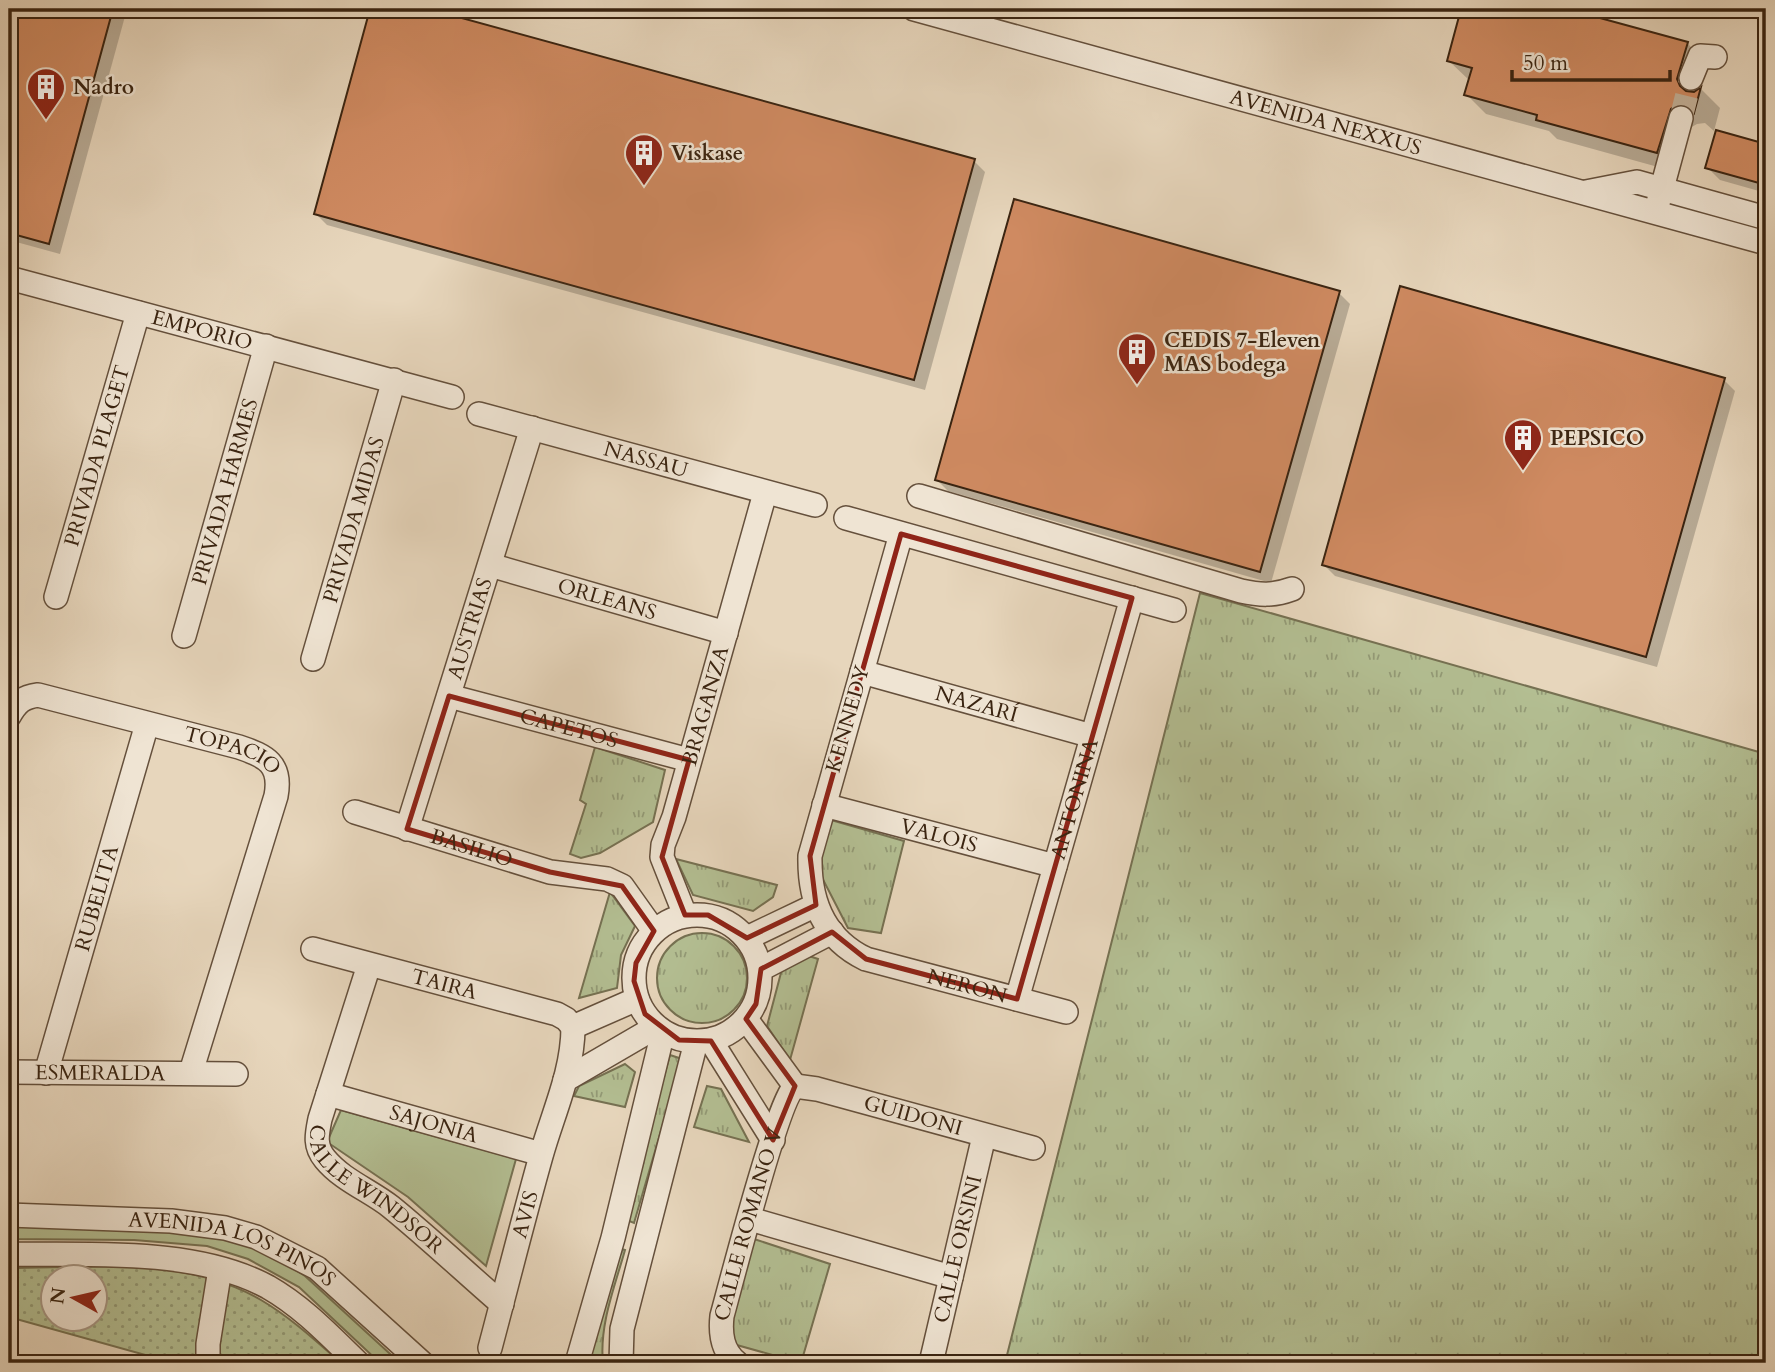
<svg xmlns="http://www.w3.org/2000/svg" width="1775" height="1372" font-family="Cardo,serif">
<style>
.grass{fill:url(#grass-tufts);stroke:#767152;stroke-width:2}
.park{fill:#b3be92;stroke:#767152;stroke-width:2}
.garden{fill:url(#garden-dots);stroke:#767152;stroke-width:2;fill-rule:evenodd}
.shadow{fill:#0003}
.building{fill:#cf8a61;stroke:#3a2411;stroke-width:2}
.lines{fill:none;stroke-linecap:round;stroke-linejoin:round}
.minor-tunnel{stroke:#c4b29a;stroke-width:23;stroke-dasharray:23 11;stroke-linecap:butt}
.minor-casing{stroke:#65503c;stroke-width:26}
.minor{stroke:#efe4d3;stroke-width:23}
.marked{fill:none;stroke:#8f2418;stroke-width:5;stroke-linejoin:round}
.labels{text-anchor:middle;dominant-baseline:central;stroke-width:5;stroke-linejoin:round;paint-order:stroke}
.poi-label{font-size:21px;font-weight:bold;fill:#3a2411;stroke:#efe4d3;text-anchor:start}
.street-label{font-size:21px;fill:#3a2411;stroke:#efe4d3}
</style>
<defs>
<pattern id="grass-tufts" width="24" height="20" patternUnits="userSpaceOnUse" patternTransform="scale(1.75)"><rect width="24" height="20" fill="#b3be92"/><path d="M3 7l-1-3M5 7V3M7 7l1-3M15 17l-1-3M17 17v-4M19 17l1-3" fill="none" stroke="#939a76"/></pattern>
<pattern id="garden-dots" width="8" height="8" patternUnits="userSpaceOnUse" patternTransform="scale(1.75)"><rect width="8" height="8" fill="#b3be92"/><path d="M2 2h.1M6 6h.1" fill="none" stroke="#939a76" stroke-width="1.8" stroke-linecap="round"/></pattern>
</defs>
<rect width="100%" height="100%" fill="#e7d6bc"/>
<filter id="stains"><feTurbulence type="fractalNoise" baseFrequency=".00286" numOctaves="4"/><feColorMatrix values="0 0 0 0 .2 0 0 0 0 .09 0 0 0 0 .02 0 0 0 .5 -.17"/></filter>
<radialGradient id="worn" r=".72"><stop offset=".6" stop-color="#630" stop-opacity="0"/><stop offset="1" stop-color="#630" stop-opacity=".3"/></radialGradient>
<g class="grass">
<path d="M 1200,593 L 1766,754 L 1766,1363 L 1005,1363 Z"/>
<path d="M 595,747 L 665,770 L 653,822 L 600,853 L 581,858 L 570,854 L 586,804 L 580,800 Z"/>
<path d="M 831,820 L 904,841 L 881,933 L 848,928 L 816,866 Z"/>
<path d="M 676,859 L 777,885 L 773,897 L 753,911 L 693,895 Z"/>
<path d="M 610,892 L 635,926 L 621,955 L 617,988 L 579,998 Z"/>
<circle cx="702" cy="978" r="45"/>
<path d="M 806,955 L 818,959 L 790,1060 L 767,1026 L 782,969 Z"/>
<path d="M 670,1055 L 682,1059 L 634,1223 L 624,1219 Z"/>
<path d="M 625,1064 L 635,1072 L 625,1107 L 574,1096 L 579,1086 Z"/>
<path d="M 707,1086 L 721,1089 L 749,1142 L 694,1127 Z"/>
<path d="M 754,1239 L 830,1264 L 801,1363 L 726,1342 Z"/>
<path d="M 614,1247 L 625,1250 C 615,1286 599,1325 603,1363 L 584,1363 Z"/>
</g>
<g class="park">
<path d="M 341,1110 L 516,1159 L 486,1266 L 408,1197 L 327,1142 Z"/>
<path d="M 9,1224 L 215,1233 L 260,1247 L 305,1276 L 400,1363 L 380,1363 L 299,1287 L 248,1259 L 207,1246 L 134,1240 L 9,1239 Z"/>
</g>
<path class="garden" d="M 9,1268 C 92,1268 186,1256 261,1300 C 290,1317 316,1341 341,1363 L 174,1363 L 9,1317 ZM 52,1278 L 94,1278 L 94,1320 L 52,1320 Z"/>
<g class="shadow">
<path d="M 9,9 L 127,9 L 60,254 L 9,240 Z"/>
<path d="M 372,9 L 422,9 L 974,161 L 985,172 L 925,390 L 327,225 L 316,214 Z"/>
<path d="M 1463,9 L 1560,9 L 1687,43 L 1707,63 L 1700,88 L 1720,108 L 1714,131 L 1705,123 L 1697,124 L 1690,128 L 1676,172 L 1557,139 L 1549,131 L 1486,114 L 1466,94 L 1470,81 L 1449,61 Z"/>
<path d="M 1714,131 L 1766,146 L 1766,193 L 1720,180 L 1707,167 L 1716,133 Z"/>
<path d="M 1339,293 L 1350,304 L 1271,583 L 948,491 L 937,480 Z"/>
<path d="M 1724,380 L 1735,391 L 1657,667 L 1335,576 L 1324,565 Z"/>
</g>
<g class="building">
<path d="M 9,9 L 113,9 L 49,244 L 9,233 Z"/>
<path d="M 370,9 L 429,9 L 975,159 L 914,380 L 314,214 Z"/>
<path d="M 1461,9 L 1567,9 L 1688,42 L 1677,79 L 1680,86 L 1686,91 L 1694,92 L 1701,87 L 1694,113 L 1690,108 L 1684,104 L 1677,105 L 1671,109 L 1657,153 L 1536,120 L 1537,115 L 1464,95 L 1472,68 L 1447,61 Z"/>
<path d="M 1716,130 L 1766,144 L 1766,185 L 1705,168 Z"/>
<path d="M 1014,199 L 1340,291 L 1260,572 L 935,480 Z"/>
<path d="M 1400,286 L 1725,378 L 1646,657 L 1322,565 Z"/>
</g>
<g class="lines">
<path class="minor-tunnel" d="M 1681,118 L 1691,78"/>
<defs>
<g id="minor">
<path id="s1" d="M 914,9 L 1766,243"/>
<path d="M 1691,78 L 1700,56 L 1715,57"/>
<path d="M 1586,192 L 1637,182 L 1766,218"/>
<path d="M 1658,203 L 1681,118"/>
<path id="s2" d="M 9,278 L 452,397"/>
<path id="s3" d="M 479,414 L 815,505"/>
<path d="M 919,496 L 1241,591 C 1260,595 1273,596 1292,589"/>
<path d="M 846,518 L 1174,610"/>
<path id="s4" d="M 901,534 L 810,856 C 809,901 824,939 866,959 L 1066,1012"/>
<path id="s5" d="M 490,565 L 726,633"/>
<path id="s6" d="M 56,597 L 138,313"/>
<path id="s7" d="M 184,636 L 266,346"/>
<path id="s8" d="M 313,659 L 394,380"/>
<path id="s9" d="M 862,672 L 1092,736"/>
<path id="s10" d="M 449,696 L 689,760"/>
<path id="s11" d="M 9,716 C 17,702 23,697 38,695 L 239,747 C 266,756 282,764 276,796 L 191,1072"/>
<path id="s12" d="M 824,805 L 1055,866"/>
<path id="s13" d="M 355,812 L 550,872 L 607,879 L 622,886 L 654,931"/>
<path id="s14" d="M 407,829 L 532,428"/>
<circle cx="697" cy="978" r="63"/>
<path id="s15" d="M 685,915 L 662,857 L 663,845 L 674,817 L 765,493"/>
<path d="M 747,938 L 816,905"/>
<path id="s16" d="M 313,949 L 557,1014 L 566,1019 L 573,1027"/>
<path id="s17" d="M 369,965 L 320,1119 C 317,1134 314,1146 325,1159 C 342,1180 371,1191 391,1207 C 429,1238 465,1272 502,1304"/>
<path d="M 761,969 L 832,932"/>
<path id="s18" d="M 1017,999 L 1132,598"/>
<path d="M 746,1019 L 795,1086"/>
<path d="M 573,1027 L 637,999"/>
<path d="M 711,1041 L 773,1140"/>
<path id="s19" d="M 9,1072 L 236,1074"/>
<path id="s20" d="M 46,1073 L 147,724"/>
<path d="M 565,1080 L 656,1027"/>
<path id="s21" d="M 795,1086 L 817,1089 L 1033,1148"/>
<path id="s22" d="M 328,1094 L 541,1154"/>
<path id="s23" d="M 9,1215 L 171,1221 L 225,1228 L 256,1237 L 317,1268 L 422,1363"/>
<path d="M 750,1219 L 951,1277"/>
<path d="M 9,1254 C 91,1256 194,1247 268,1287 C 303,1307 330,1336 358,1363"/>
<path id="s24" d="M 490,1348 C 507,1284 523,1220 541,1156 C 553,1113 573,1072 573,1027"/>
<path d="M 208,1363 L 208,1344 L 220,1269"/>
<path d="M 577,1363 L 613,1238 L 663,1032"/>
<path d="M 621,1363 L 622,1329 L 696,1042"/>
<path id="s25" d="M 737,1363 C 722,1351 720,1334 722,1316 C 731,1283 778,1100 795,1086"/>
<path id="s26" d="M 931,1363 L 984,1136"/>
</g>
</defs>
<use href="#minor" class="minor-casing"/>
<use href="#minor" class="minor"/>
</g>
<path class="marked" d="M 901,534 L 1132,598 L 1017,999 L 866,959 L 832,932 L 761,969 L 756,1004 L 746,1019 L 795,1086 L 773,1140 L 711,1041 L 679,1040 L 645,1014 L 634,981 L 636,963 L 654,931 L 622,886 L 550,872 L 407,829 L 449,696 L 689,760 L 662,857 L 685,915 L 708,915 L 747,938 L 816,905 L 810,856 Z"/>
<defs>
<symbol id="building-pin" viewBox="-11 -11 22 30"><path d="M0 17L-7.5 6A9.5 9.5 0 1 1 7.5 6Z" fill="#8f2418" stroke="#efe4d3"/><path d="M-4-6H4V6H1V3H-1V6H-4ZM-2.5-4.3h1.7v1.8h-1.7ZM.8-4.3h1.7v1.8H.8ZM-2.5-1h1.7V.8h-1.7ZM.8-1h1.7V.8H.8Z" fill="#fff"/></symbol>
</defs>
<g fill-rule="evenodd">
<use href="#building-pin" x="24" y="65" width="44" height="60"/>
<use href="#building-pin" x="622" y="131" width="44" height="60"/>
<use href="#building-pin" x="1115" y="330" width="44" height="60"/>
<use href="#building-pin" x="1501" y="416" width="44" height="60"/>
</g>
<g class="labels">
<g class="poi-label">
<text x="73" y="87">Nadro</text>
<text x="671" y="153">Viskase</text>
<text x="1164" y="340">CEDIS 7-Eleven<tspan x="1164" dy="24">MAS bodega</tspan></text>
<text x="1550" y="438">PEPSICO</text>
</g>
<g class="street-label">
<text stroke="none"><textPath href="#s1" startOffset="427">AVENIDA NEXXUS</textPath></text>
<text stroke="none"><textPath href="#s2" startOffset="200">EMPORIO</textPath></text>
<text stroke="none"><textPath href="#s6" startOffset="147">PRIVADA PLAGET</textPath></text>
<text stroke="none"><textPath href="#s3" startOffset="173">NASSAU</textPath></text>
<text stroke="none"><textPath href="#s7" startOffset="150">PRIVADA HARMES</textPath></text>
<text stroke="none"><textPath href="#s8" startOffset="145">PRIVADA MIDAS</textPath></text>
<text stroke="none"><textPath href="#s5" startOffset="122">ORLEANS</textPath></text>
<text stroke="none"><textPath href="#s14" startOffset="210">AUSTRIAS</textPath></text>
<text stroke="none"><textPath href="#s9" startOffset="119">NAZARÍ</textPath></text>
<text stroke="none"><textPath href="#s15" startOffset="220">BRAGANZA</textPath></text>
<text transform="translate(848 719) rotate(-74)">KENNEDY</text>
<text stroke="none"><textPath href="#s10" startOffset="124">CAPETOS</textPath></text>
<text stroke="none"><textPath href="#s11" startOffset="240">TOPACIO</textPath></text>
<text stroke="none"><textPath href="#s18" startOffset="208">ANTONINA</textPath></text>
<text stroke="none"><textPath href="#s12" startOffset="119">VALOIS</textPath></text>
<text stroke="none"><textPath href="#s13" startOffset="122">BASILIO</textPath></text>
<text stroke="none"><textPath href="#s20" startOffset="182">RUBELITA</textPath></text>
<text stroke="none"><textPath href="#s16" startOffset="136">TAIRA</textPath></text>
<text stroke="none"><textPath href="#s4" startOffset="564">NERON</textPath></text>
<text stroke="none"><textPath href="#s19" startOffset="91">ESMERALDA</textPath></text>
<text stroke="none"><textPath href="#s21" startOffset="122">GUIDONI</textPath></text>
<text stroke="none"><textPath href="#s22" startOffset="110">SAJONIA</textPath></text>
<text stroke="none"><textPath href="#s17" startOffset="259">CALLE WINDSOR</textPath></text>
<text stroke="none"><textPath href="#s24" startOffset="138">AVIS</textPath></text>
<text stroke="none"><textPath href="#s25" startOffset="147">CALLE ROMANO V</textPath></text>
<text stroke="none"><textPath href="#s26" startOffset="117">CALLE ORSINI</textPath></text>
<text stroke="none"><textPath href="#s23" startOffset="229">AVENIDA LOS PINOS</textPath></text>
</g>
</g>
<rect width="1775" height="1372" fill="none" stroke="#e7d6bc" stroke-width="35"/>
<rect x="10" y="10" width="1754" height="1351" fill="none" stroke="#3a2411" stroke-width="3.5"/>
<rect x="18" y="18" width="1740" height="1337" fill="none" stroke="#3a2411" stroke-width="2"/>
<g transform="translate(74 1298) rotate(278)"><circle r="33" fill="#efe4d3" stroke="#a79785" stroke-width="2"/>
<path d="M0-5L12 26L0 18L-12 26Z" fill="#8f2418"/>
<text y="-10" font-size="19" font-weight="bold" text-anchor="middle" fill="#3a2411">N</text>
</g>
<path d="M1512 70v10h158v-10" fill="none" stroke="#3a2411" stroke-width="3.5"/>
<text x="1523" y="70" font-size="21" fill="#3a2411" stroke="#efe4d3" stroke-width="5" paint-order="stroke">50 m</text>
<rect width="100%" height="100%" filter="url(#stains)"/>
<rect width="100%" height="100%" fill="url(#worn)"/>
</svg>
